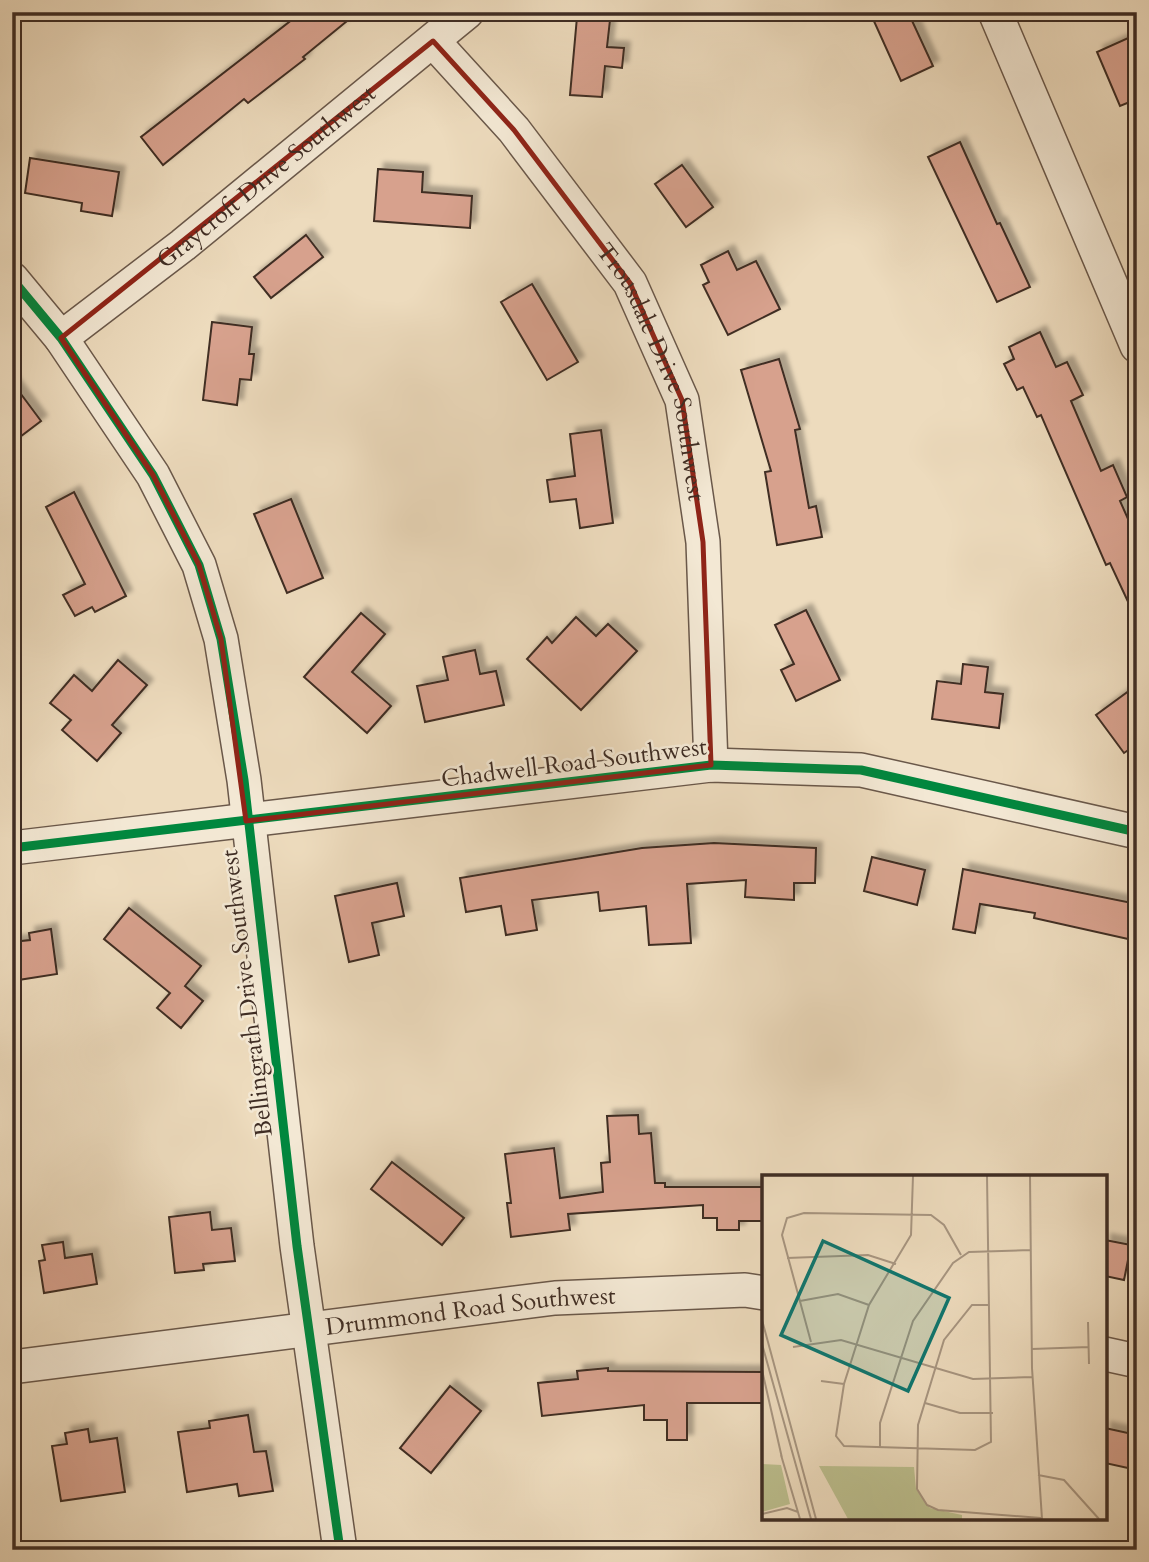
<svg xmlns="http://www.w3.org/2000/svg" width="1149" height="1562" font-family="Cardo,serif">
<style>
.building{fill:#d7a18d;stroke:#3f2d24;stroke-width:2;filter:url(#shadow)}
.lines{fill:none;stroke-linecap:round;stroke-linejoin:round}
.minor-casing{stroke:#6a584a;stroke-width:36}
.minor{stroke:#f3e8d4;stroke-width:33}
.cycleway-casing{stroke:#f3e8d4;stroke-width:13}
.cycleway{stroke:#00873e;stroke-width:9}
.marked{fill:none;stroke:#8f2418;stroke-width:5;stroke-linejoin:round}
.labels{text-anchor:middle;dominant-baseline:central;stroke-width:5;stroke-linejoin:round;paint-order:stroke}
.street-label{font-size:24px;fill:#3f2d24;stroke:#f3e8d4}
.inset-road{fill:none;stroke:#a79580;stroke-width:2}
.view{fill:#0f766e;fill-opacity:0.15;stroke:#0f766e;stroke-width:3.5}
.inset-edge{fill:none;stroke:#3f2d24;stroke-width:3.5}
</style>
<defs>
<filter id="shadow"><feDropShadow dx="6" dy="-6" stdDeviation="2" flood-color="#0004"/></filter>
</defs>
<rect width="100%" height="100%" fill="#eddbbd"/>
<filter id="stains"><feTurbulence type="fractalNoise" baseFrequency=".00286" numOctaves="4"/><feColorMatrix values="0 0 0 0 .2 0 0 0 0 .09 0 0 0 0 .02 0 0 0 .5 -.17"/></filter>
<radialGradient id="worn" r=".72"><stop offset=".6" stop-color="#630" stop-opacity="0"/><stop offset="1" stop-color="#630" stop-opacity=".3"/></radialGradient>
<g class="building">
<path d="M 302,12 L 358,12 L 303,57 L 305,59 L 248,103 L 244,99 L 163,165 L 141,137 Z"/>
<path d="M 889,12 L 908,12 L 933,66 L 901,81 L 873,19 Z"/>
<path d="M 577,17 L 610,20 L 607,47 L 624,48 L 622,68 L 605,66 L 602,97 L 570,95 Z"/>
<path d="M 1137,34 L 1137,99 L 1120,106 L 1097,52 Z"/>
<path d="M 960,142 L 997,224 L 1000,223 L 1030,287 L 997,302 L 928,157 Z"/>
<path d="M 30,158 L 119,172 L 112,216 L 81,211 L 82,203 L 25,193 Z"/>
<path d="M 682,165 L 713,207 L 686,227 L 655,184 Z"/>
<path d="M 378,169 L 423,172 L 422,192 L 472,196 L 470,228 L 374,221 Z"/>
<path d="M 306,235 L 323,257 L 271,298 L 254,277 Z"/>
<path d="M 728,251 L 737,270 L 756,261 L 780,309 L 728,335 L 703,285 L 709,282 L 701,265 Z"/>
<path d="M 532,284 L 578,362 L 547,380 L 501,302 Z"/>
<path d="M 212,322 L 252,327 L 249,354 L 254,354 L 251,380 L 240,379 L 237,405 L 203,400 Z"/>
<path d="M 1040,332 L 1056,367 L 1067,362 L 1083,395 L 1071,401 L 1101,471 L 1113,465 L 1127,497 L 1120,501 L 1137,539 L 1137,621 L 1110,563 L 1106,565 L 1041,415 L 1037,417 L 1023,387 L 1017,390 L 1004,364 L 1014,359 L 1009,347 Z"/>
<path d="M 779,359 L 800,429 L 795,430 L 809,508 L 816,506 L 822,537 L 777,545 L 765,472 L 771,471 L 741,370 Z"/>
<path d="M 12,382 L 41,421 L 12,443 Z"/>
<path d="M 601,430 L 613,523 L 580,528 L 576,499 L 550,502 L 547,480 L 575,476 L 570,434 Z"/>
<path d="M 74,492 L 126,596 L 95,612 L 92,607 L 75,616 L 63,595 L 85,584 L 46,507 Z"/>
<path d="M 291,499 L 323,578 L 287,593 L 254,514 Z"/>
<path d="M 806,610 L 840,680 L 796,701 L 781,670 L 794,664 L 775,625 Z"/>
<path d="M 361,613 L 385,634 L 352,672 L 391,706 L 367,733 L 304,677 Z"/>
<path d="M 576,617 L 596,636 L 608,624 L 637,651 L 581,710 L 527,659 L 547,637 L 552,643 Z"/>
<path d="M 475,650 L 480,674 L 496,671 L 504,705 L 425,722 L 417,686 L 448,680 L 443,657 Z"/>
<path d="M 118,660 L 147,685 L 112,725 L 121,733 L 97,761 L 62,730 L 71,720 L 50,703 L 74,675 L 92,691 Z"/>
<path d="M 963,664 L 988,667 L 985,692 L 1003,694 L 999,728 L 932,719 L 937,681 L 961,684 Z"/>
<path d="M 1137,685 L 1137,744 L 1124,753 L 1096,715 Z"/>
<path d="M 714,843 L 816,848 L 815,883 L 794,883 L 794,900 L 745,897 L 746,880 L 687,884 L 691,943 L 649,945 L 646,906 L 600,911 L 598,892 L 532,900 L 537,930 L 506,935 L 501,906 L 466,912 L 460,878 L 642,848 Z"/>
<path d="M 872,857 L 925,870 L 917,905 L 864,891 Z"/>
<path d="M 963,869 L 1137,904 L 1137,941 L 1034,918 L 1035,913 L 980,904 L 975,933 L 953,929 Z"/>
<path d="M 397,883 L 404,916 L 372,923 L 379,955 L 349,962 L 335,896 Z"/>
<path d="M 129,908 L 201,966 L 185,986 L 203,1001 L 181,1028 L 157,1008 L 170,993 L 104,939 Z"/>
<path d="M 51,929 L 57,974 L 12,981 L 12,942 L 30,940 L 29,933 Z"/>
<path d="M 638,1115 L 639,1134 L 651,1133 L 655,1183 L 665,1183 L 665,1187 L 764,1187 L 764,1221 L 739,1221 L 739,1230 L 717,1230 L 717,1218 L 703,1218 L 703,1205 L 568,1214 L 570,1230 L 511,1237 L 507,1203 L 511,1203 L 505,1154 L 554,1148 L 560,1198 L 603,1192 L 601,1163 L 610,1162 L 607,1116 Z"/>
<path d="M 392,1162 L 464,1218 L 442,1245 L 371,1189 Z"/>
<path d="M 210,1212 L 212,1230 L 231,1228 L 235,1261 L 203,1264 L 204,1270 L 175,1273 L 169,1217 Z"/>
<path d="M 1105,1240 L 1131,1245 L 1124,1280 L 1105,1276 Z"/>
<path d="M 63,1242 L 65,1258 L 92,1254 L 97,1284 L 44,1293 L 39,1261 L 45,1260 L 42,1245 Z"/>
<path d="M 608,1368 L 608,1371 L 764,1372 L 764,1403 L 687,1403 L 687,1440 L 667,1440 L 667,1420 L 644,1420 L 644,1405 L 542,1416 L 538,1383 L 578,1379 L 577,1371 Z"/>
<path d="M 450,1386 L 481,1411 L 431,1473 L 400,1448 Z"/>
<path d="M 248,1415 L 254,1452 L 266,1451 L 273,1491 L 239,1496 L 237,1484 L 187,1492 L 178,1432 L 210,1428 L 209,1421 Z"/>
<path d="M 1105,1428 L 1137,1435 L 1137,1470 L 1105,1463 Z"/>
<path d="M 88,1429 L 90,1442 L 117,1438 L 125,1492 L 61,1501 L 52,1446 L 67,1444 L 65,1433 Z"/>
</g>
<g class="lines">
<defs>
<g id="minor">
<path d="M 995,12 L 1137,346"/>
<path id="s1" d="M 433,41 L 514,130 L 630,283 L 682,400 L 703,542 L 711,765"/>
<path d="M 12,279 L 61,338 L 153,475 L 199,565 L 221,639 L 244,780 L 297,1246 L 340,1550"/>
<path id="s2" d="M 61,338 L 183,245 L 467,12"/>
<path d="M 12,848 L 711,765 L 861,770 L 1137,832"/>
<path d="M 1105,1354 L 1137,1361"/>
<path id="s3" d="M 12,1367 L 555,1298 L 745,1290 L 764,1293"/>
</g>
</defs>
<use href="#minor" class="minor-casing"/>
<use href="#minor" class="minor"/>
<defs>
<g id="cycleway">
<path d="M 12,279 L 61,338 L 153,475 L 199,565 L 221,639 L 244,780 L 297,1246 L 340,1550"/>
<path d="M 12,848 L 711,765 L 861,770 L 1137,832"/>
</g>
</defs>
<use href="#cycleway" class="cycleway-casing"/>
<use href="#cycleway" class="cycleway"/>
</g>
<path class="marked" d="M 433,41 L 514,130 L 630,283 L 682,400 L 703,542 L 711,765 L 246,821 L 221,639 L 199,565 L 153,475 L 61,338 Z"/>
<g class="labels">
<g class="street-label">
<text stroke="none"><textPath href="#s2" startOffset="261">Graycroft Drive Southwest</textPath></text>
<text stroke="none"><textPath href="#s1" startOffset="404">Trousdale Drive Southwest</textPath></text>
<text transform="translate(574 763) rotate(-7)">Chadwell Road Southwest</text>
<text transform="translate(247 993) rotate(-97)">Bellingrath Drive Southwest</text>
<text stroke="none"><textPath href="#s3" startOffset="462">Drummond Road Southwest</textPath></text>
</g>
</g>
<g transform="translate(762 1175)">
<rect width="345" height="345" fill="#eddbbd"/>
<path d="M 0,289 L 19,290 L 28,329 L 0,337 ZM 57,291 L 152,292 L 154,314 L 168,333 L 200,340 L 200,344 L 86,344 Z" fill="#bcbf8e"/>
<path class="inset-road" d="M 151,1 L 149,60 L 107,130 L 82,209 L 74,261 L 82,271 L 213,275 L 229,267 L 225,1M 268,1 L 270,193 L 280,344M 25,83 L 106,80 L 134,89M 38,126 L 76,119 L 107,130M 227,130 L 210,130 L 182,165 L 156,250 L 155,314 L 165,330 L 176,335 L 279,343M 0,145 L 54,344M 326,147 L 327,189M 49,167 L 20,60 L 25,43 L 42,38 L 169,40 L 182,50 L 199,80M 0,169 L 49,344M 31,172 L 79,165 L 211,204 L 270,202M 270,174 L 327,172M 0,195 L 20,283M 59,206 L 82,209M 163,228 L 198,238 L 231,238M 118,272 L 118,248 L 151,146 L 191,88 L 207,77 L 268,75M 19,280 L 38,344M 276,300 L 302,305 L 337,344M 0,339 L 25,333 L 36,337"/>
<path class="view" d="M 61,66 L 187,123 L 146,216 L 19,160 Z"/>
<rect width="345" height="345" class="inset-edge"/>
</g>
<rect width="1149" height="1562" fill="none" stroke="#eddbbd" stroke-width="42"/>
<rect x="14" y="14" width="1121" height="1534" fill="none" stroke="#3f2d24" stroke-width="3.5"/>
<rect x="21" y="21" width="1107" height="1520" fill="none" stroke="#3f2d24" stroke-width="2"/>
<rect width="100%" height="100%" filter="url(#stains)"/>
<rect width="100%" height="100%" fill="url(#worn)"/>
</svg>
